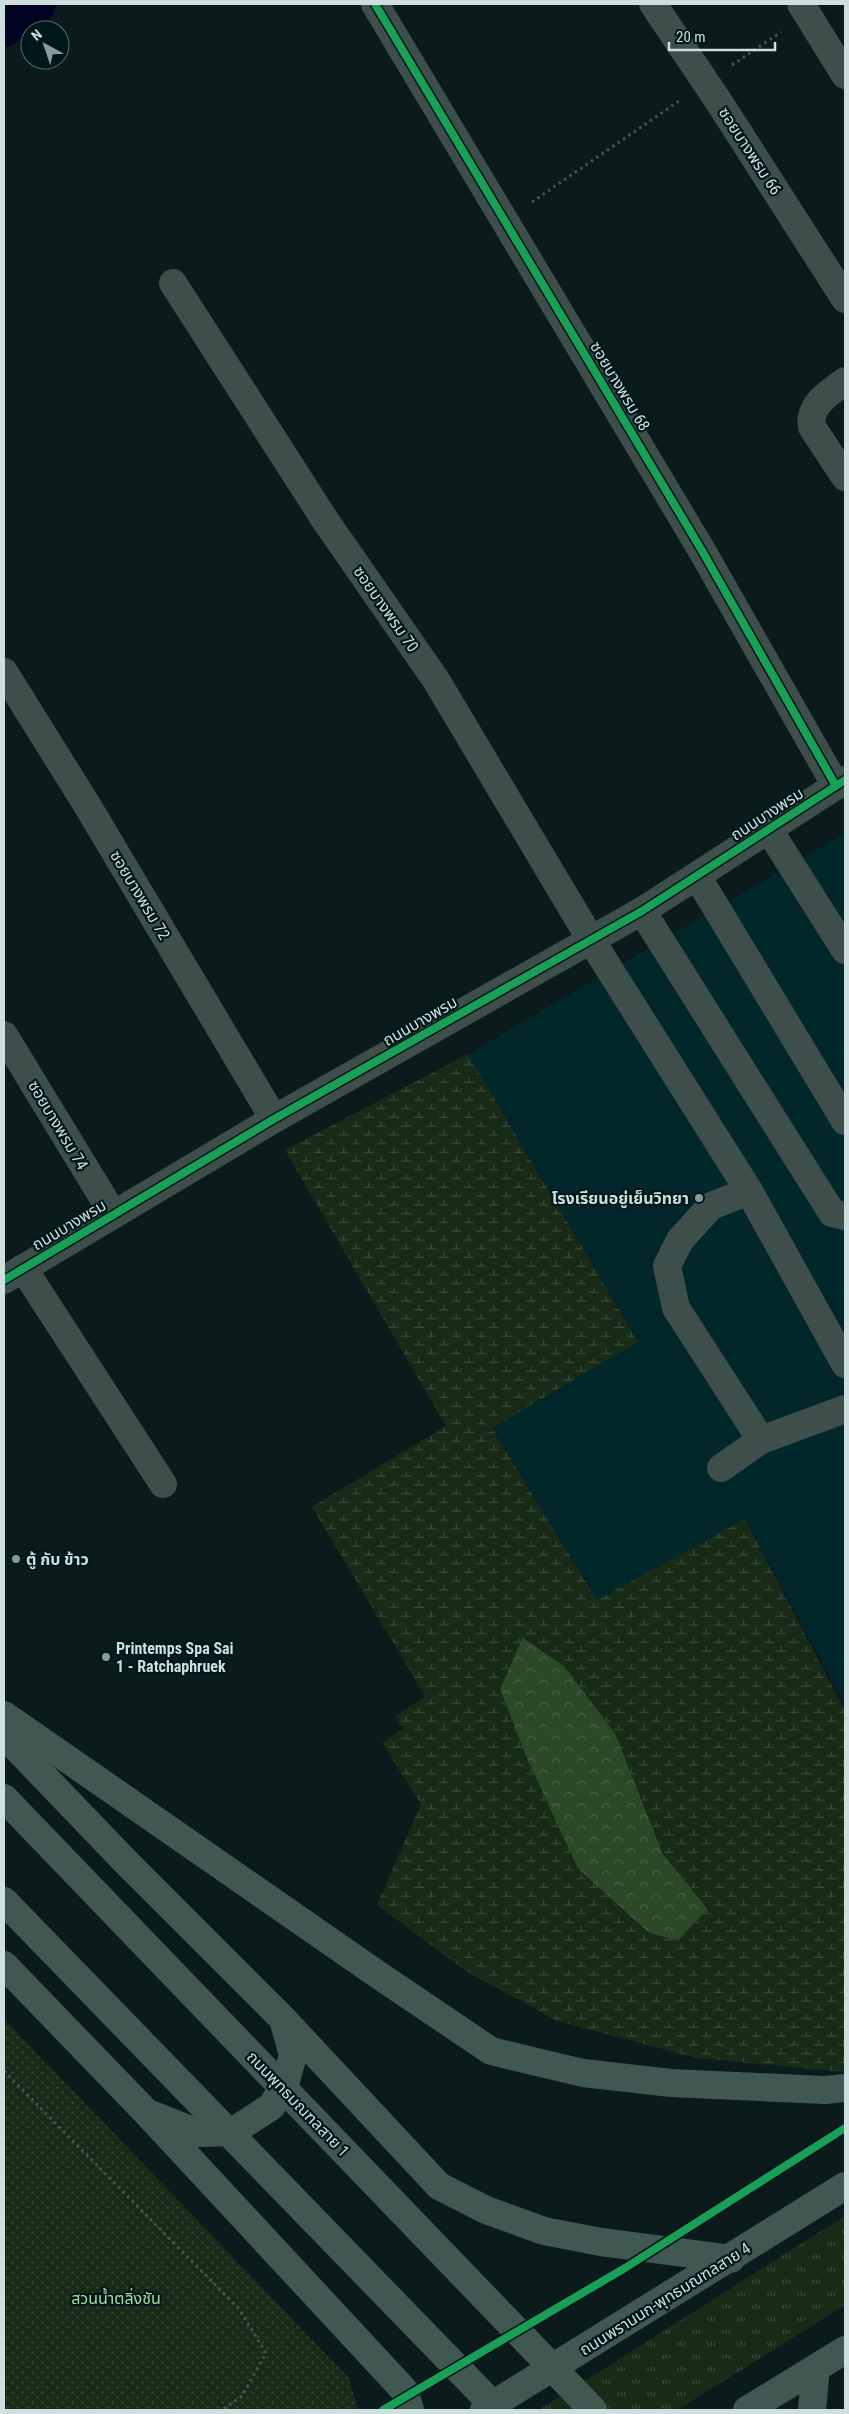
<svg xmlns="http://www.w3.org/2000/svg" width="849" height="2414" font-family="'Roboto Condensed','Noto Sans Thai',sans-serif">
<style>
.built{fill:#01272a}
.grass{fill:url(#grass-tufts)}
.forest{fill:url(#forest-crowns)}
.wetland{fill:url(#wetland-marsh);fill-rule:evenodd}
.park{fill:url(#park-dots)}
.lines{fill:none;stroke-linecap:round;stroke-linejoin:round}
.canal{stroke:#010420;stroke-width:38}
.path{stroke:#465552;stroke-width:3;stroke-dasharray:2.5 4;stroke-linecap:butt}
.minor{stroke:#3e4e4a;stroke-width:28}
.major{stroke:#405752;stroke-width:28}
.major-bridge{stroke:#405752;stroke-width:28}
.cycleway-casing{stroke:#00181a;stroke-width:11}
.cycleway{stroke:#1a9f57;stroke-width:8}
.poi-dot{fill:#8a9a9b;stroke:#00181a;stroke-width:2}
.labels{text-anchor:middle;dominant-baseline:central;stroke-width:4.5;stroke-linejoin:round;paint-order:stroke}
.street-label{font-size:16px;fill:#cedfdf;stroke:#00181a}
.poi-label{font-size:16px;font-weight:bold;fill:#cedfdf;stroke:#00181a;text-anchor:start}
.park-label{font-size:16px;fill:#a9dd9e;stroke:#00181a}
</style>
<defs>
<pattern id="grass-tufts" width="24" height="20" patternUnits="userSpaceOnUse" patternTransform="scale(1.25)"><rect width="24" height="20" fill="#182b17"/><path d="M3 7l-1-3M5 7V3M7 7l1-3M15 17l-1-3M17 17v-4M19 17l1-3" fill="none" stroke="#384938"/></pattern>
<pattern id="forest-crowns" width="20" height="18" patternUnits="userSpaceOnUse" patternTransform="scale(1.25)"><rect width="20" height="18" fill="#2b4827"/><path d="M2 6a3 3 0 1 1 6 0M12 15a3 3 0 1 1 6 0" fill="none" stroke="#496246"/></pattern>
<pattern id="wetland-marsh" width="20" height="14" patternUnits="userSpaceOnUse" patternTransform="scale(1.25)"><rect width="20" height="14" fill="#182b17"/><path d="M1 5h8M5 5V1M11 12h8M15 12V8" fill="none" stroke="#384938"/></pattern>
<pattern id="park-dots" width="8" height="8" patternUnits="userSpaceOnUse" patternTransform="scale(1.25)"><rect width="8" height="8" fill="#182b17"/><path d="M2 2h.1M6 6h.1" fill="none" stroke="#384938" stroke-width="1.8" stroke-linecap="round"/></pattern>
</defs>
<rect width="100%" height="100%" fill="#0b1b1c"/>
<path class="built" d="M 845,833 L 845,1704 L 745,1519 L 597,1600 L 492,1427 L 638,1341 L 468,1054 Z"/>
<path class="grass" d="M 845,2216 L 845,2305 L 677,2410 L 539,2410 Z"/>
<path class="forest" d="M 522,1637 L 564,1666 L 615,1733 L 663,1854 L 708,1909 L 678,1941 L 649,1933 L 578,1869 L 527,1759 L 500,1689 Z"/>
<path class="wetland" d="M 468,1054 L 638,1342 L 492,1428 L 597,1600 L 745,1519 L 845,1711 L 845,2072 L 697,2058 L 557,2021 L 466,1971 L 377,1905 L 421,1804 L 382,1743 L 404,1728 L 395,1717 L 425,1696 L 312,1507 L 446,1426 L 285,1150 ZM 523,1637 L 564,1666 L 615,1733 L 663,1854 L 708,1908 L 678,1941 L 648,1933 L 578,1869 L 527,1759 L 500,1689 Z"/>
<path class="park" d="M 4,2019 L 349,2378 L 358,2410 L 4,2410 Z"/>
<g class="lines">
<path class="canal" d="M 4,28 L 37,4"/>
<g class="path">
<path d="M 732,65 L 781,32"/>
<path d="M 532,202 L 679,101"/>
<path d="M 4,2071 L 239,2309 L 266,2353 L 242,2396 L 222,2410"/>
</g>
<g class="minor">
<path d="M 375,4 L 701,549 L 836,786"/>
<path d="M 653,4 L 719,102 L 845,299"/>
<path d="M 801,4 L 845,75"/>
<path d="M 173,283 L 325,520 L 436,680 L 591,940 L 749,1191 L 845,1364"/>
<path d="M 845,381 C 830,393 808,404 812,427 L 845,477"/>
<path d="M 4,672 L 87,805 L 274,1119"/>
<path d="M 769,830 L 845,950"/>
<path d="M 697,876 L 845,1121"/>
<path d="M 642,911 L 832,1213 L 845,1216"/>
<path d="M 4,1035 L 113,1214"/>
<path d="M 749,1191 L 711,1206 L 680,1240 L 667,1266 L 676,1308 L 761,1440"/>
<path d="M 23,1268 L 163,1484"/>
<path d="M 4,1280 L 274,1119 L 642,911 L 845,780"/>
<path d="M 721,1468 L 761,1440 L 845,1409"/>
</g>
<g class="major">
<path d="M 4,1715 L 377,1974 L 491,2051 L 583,2073 L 671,2083 L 825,2090 L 845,2088"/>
<path d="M 4,1735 L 125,1861 L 283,2019 L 439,2186 L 486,2210 L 544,2231 L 601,2242 L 731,2259"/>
<path d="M 4,1965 L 146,2112 L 404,2390 L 410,2410"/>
<path d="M 153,2115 L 198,2133 L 232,2132 L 272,2106 L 286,2081 L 293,2055 L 284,2023"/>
<path d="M 484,2410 L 845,2186"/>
<path d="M 747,2410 L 845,2350"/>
<path d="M 812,2410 L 816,2368"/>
</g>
<g class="major-bridge">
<path d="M 4,1798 L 593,2410"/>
<path d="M 4,1901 L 498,2410"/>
</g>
<defs>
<g id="cycleway">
<path d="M 375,4 L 701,549 L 836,786"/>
<path d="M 4,1280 L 274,1119 L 642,911 L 845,780"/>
<path d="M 383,2410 L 625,2268 L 845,2128"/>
</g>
</defs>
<use href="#cycleway" class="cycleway-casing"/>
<use href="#cycleway" class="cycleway"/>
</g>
<g class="poi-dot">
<circle cx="699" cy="1198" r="5"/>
<circle cx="16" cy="1559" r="5"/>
<circle cx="106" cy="1657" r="5"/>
</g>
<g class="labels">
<g class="street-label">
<text transform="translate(750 151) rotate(57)">ซอยบางพรม 66</text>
<text transform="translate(620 386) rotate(59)">ซอยบางพรม 68</text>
<text transform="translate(386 609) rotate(55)">ซอยบางพรม 70</text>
<text transform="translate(767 814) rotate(-33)">ถนนบางพรม</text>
<text transform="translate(140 895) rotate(59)">ซอยบางพรม 72</text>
<text transform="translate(420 1021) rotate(-30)">ถนนบางพรม</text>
<text transform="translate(58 1125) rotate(59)">ซอยบางพรม 74</text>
<text transform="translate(69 1225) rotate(-31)">ถนนบางพรม</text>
<text transform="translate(298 2104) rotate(46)">ถนนพุทธมณฑลสาย 1</text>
<text transform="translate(665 2299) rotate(-32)">ถนนพรานนก-พุทธมณฑลสาย 4</text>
</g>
<g class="poi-label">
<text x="689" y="1198" text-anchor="end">โรงเรียนอยู่เย็นวิทยา</text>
<text x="26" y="1559">ตู้ กับ ข้าว</text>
<text x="116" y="1648">Printemps Spa Sai<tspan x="116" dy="18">1 - Ratchaphruek</tspan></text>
</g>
<g class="park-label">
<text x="116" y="2298">สวนน้ำตลิ่งชัน</text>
</g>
</g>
<rect width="849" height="2414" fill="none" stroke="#cedfdf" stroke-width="10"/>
<g transform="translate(45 45) rotate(320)"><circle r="24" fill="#00181a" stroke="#526869"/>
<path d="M0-4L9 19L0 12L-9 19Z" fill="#8a9a9b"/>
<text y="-8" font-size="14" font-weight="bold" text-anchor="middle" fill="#cedfdf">N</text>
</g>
<path d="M669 42v8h106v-8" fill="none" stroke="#cedfdf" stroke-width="2.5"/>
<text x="676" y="42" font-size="15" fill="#cedfdf" stroke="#00181a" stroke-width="4" paint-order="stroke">20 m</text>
</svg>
